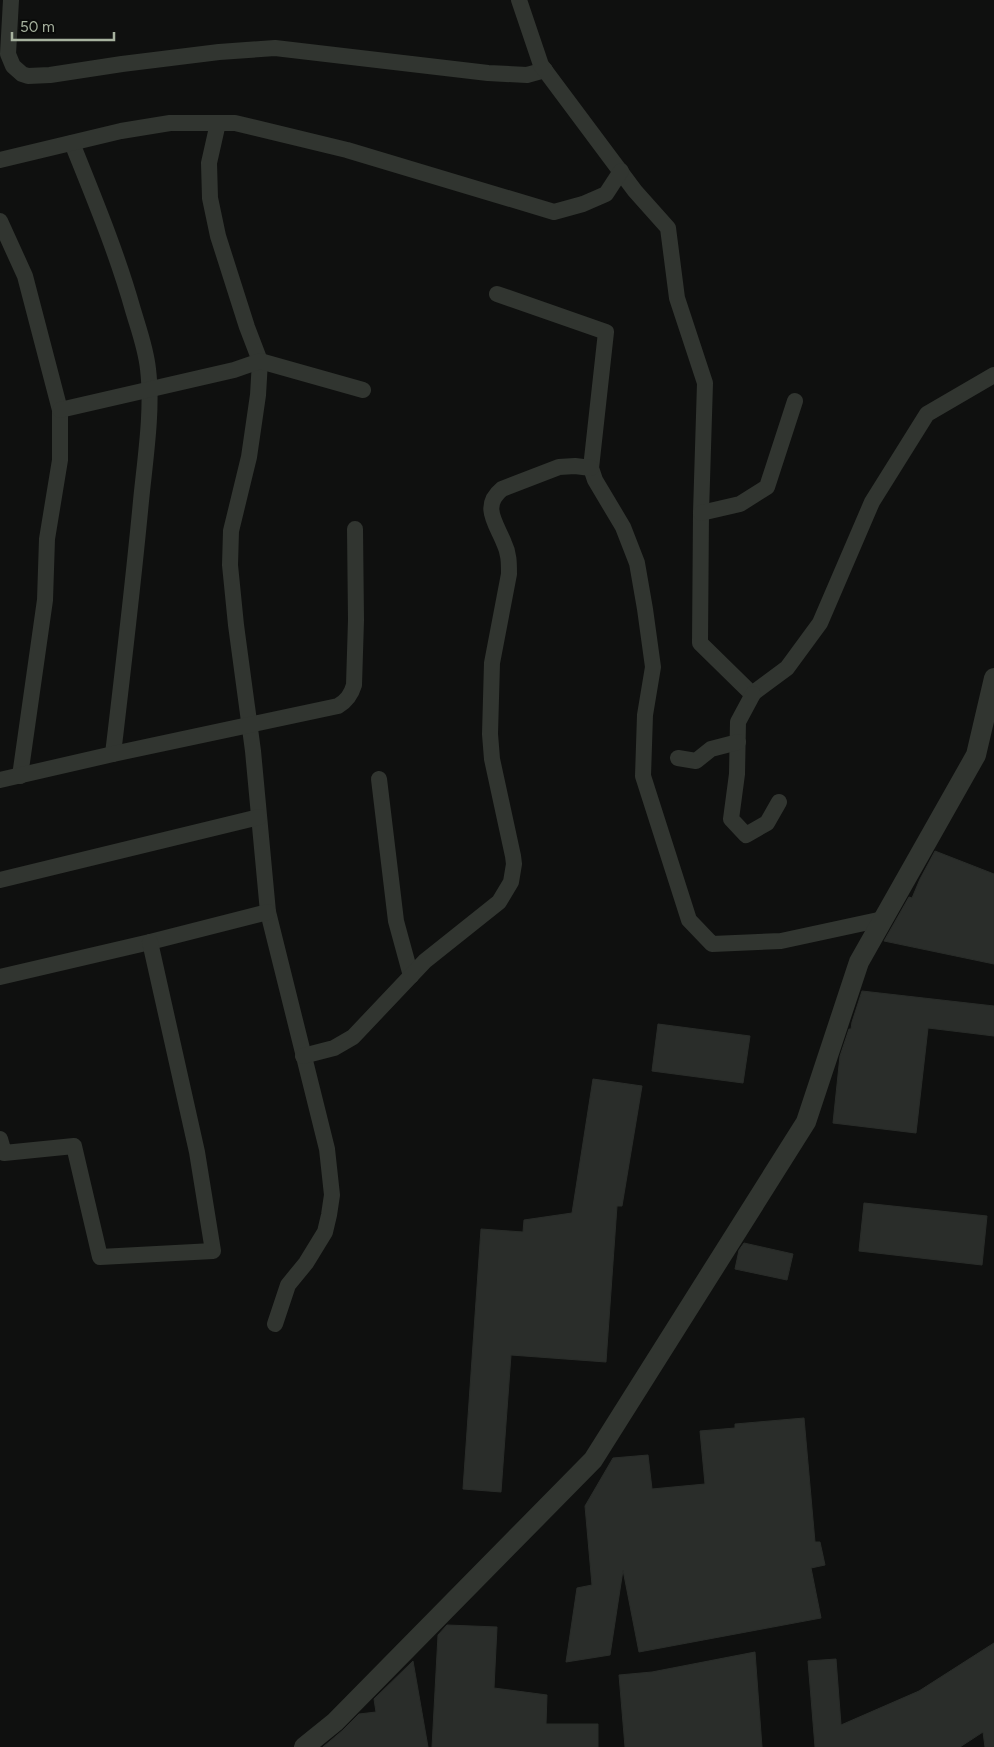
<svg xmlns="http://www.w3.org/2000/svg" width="994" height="1747" font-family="Figtree,sans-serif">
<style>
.building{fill:#2a2d2a;stroke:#292c29}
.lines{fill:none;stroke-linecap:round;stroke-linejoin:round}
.minor{stroke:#313530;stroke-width:16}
.tertiary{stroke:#313530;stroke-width:20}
</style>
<rect width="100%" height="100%" fill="#0f100f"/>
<g class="building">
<path d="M 935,851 L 994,874 L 994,964 L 884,941 L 909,897 L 912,898 L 920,879 Z"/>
<path d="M 862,991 L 994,1006 L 994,1036 L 928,1028 L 916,1133 L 833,1123 L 840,1056 L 849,1029 L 851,1029 L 852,1022 Z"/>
<path d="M 658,1024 L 750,1036 L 743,1083 L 652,1071 Z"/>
<path d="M 593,1079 L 642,1086 L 622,1206 L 617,1206 L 606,1362 L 511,1355 L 501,1492 L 463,1489 L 481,1229 L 523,1232 L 524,1220 L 572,1213 Z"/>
<path d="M 864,1203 L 987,1216 L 982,1265 L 859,1251 Z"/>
<path d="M 744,1243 L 793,1254 L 787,1280 L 735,1269 L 739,1250 Z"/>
<path d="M 804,1418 L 815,1542 L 820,1542 L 825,1565 L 811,1568 L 821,1618 L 639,1652 L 623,1570 L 610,1655 L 566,1662 L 577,1588 L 592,1585 L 585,1506 L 613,1458 L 648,1455 L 652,1489 L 705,1484 L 700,1431 L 735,1428 L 735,1424 Z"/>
<path d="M 447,1625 L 497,1627 L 494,1688 L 547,1695 L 546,1724 L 598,1724 L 598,1747 L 432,1747 L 438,1635 Z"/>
<path d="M 994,1643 L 994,1747 L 985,1747 L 983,1732 L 960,1747 L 815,1747 L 808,1661 L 836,1659 L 841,1725 L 919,1691 Z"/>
<path d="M 755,1652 L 762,1747 L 625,1747 L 619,1675 L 652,1672 Z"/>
<path d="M 413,1661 L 428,1747 L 323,1747 L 343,1730 L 359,1714 L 376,1712 L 374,1699 Z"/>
</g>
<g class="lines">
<g class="minor">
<path d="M 11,0 L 8,54 L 13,66 L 22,74 L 28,76 L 50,75 L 122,64 L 219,52 L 275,48 L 488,73 L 527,75 L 545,70"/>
<path d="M 519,0 L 541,65 L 635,191 L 668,228 L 677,298 L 705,383 L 701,513 L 700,643 L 752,694 L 787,668 L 820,623 L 872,502 L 927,414 L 994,375"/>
<path d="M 218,123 L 209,163 L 210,198 L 218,236 L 247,327 L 260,361 L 258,395 L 249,457 L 231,531 L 230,565 L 236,625 L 253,751 L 268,912 L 327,1149 L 332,1195 L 329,1215 L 325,1232 L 306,1263 L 288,1285 L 275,1324"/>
<path d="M 72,143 C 94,198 117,253 133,310 C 139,330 146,349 148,369 C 153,410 145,460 141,501 C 133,586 123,670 113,754"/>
<path d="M 0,160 L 121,131 L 170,123 L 235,123 L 347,150 L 554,212 L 583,204 L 606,194 L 621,171"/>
<path d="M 0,221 L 25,276 L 60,410 L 60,460 L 47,539 L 45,600 L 20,776"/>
<path d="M 497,294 L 606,332 L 591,468 L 595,480 L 623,527 L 637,563 L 645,609 L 653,667 L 645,715 L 643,776 L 689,920 L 712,944 L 781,941 L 883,919"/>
<path d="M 60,410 L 234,370 L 260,361 L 363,390"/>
<path d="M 701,513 L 740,504 L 767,487 L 795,401"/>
<path d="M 753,694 L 738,722 L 737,774 L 731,819 L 746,835 L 767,823 L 779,802"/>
<path d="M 678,758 L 696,761 L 711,749 L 738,742"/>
<path d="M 379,779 L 396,921 L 411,976"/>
<path d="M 0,780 L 113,754 L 338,706 C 347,701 351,695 354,685 L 356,620 L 355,529"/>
<path d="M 0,880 L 259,817"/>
<path d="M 0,977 L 150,942 L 268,912"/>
<path d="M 303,1056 L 334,1048 L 353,1037 L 425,961 L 499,902 L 511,882 L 514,864 L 513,856 L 492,759 L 490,734 L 492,663 L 509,574 C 509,563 509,553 504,543 C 496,523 481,506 502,489 L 559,467 L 575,466 L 591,468"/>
<path d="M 0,1139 L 4,1153 L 74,1146 L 100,1257 L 213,1251 L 197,1152 L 150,942"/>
</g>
<path class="tertiary" d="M 304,1747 L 335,1722 L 593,1460 L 806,1122 L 859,962 L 976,755 L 994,678"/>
</g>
<path d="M12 32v8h102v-8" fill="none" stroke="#a7b29f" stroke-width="2.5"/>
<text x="20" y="32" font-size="15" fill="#a7b29f" stroke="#0a0b0a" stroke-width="4" paint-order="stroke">50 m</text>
</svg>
